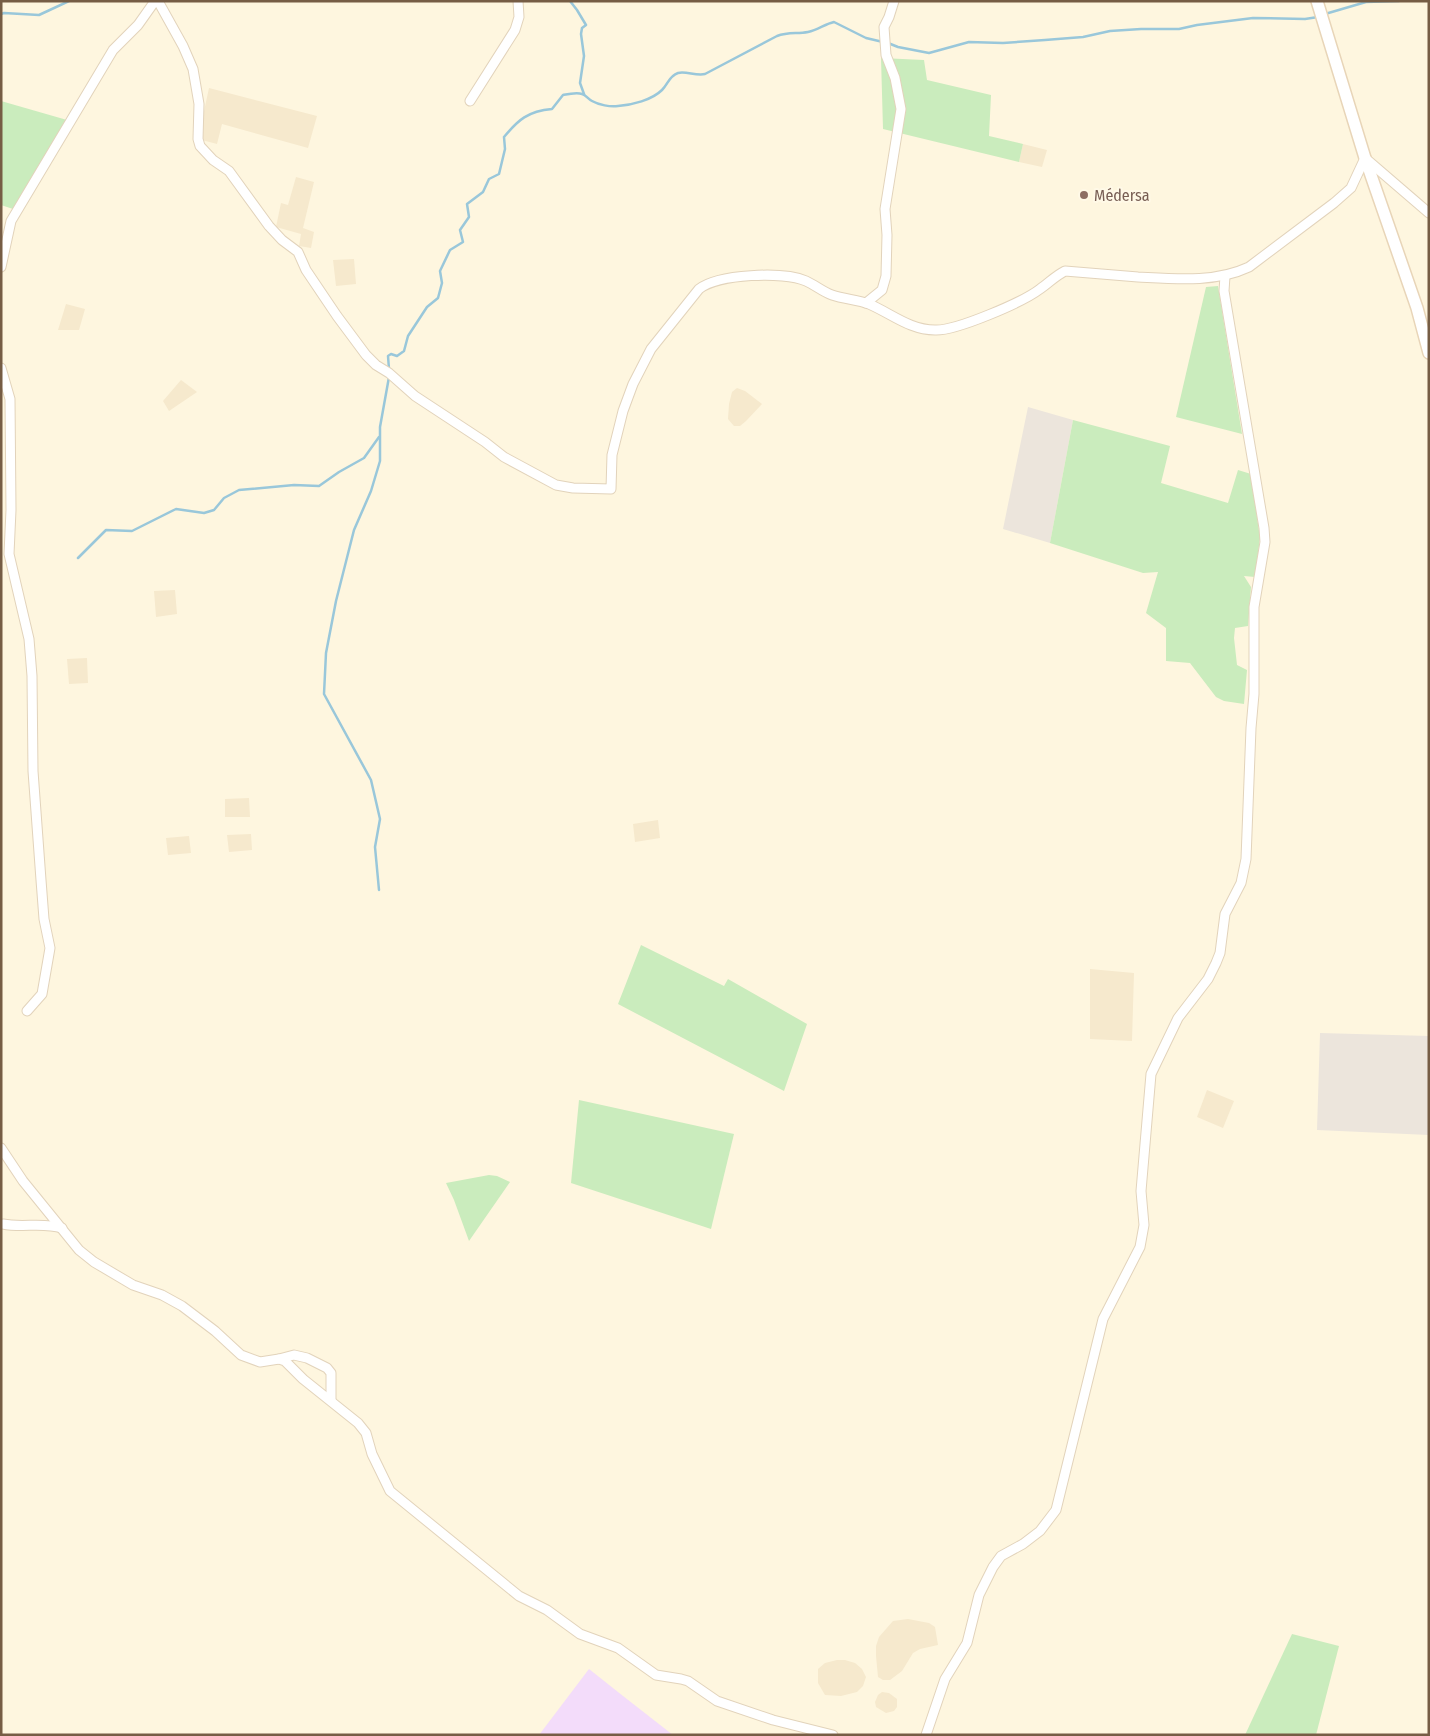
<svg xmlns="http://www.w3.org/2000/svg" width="1430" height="1736" font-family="'Fira Sans Condensed',sans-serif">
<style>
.residential{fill:#f6e9cd}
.industrial{fill:#ece5dc}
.education{fill:#f3dcfa}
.green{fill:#caecbd}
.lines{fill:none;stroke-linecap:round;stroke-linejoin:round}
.stream{stroke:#99c7da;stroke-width:2.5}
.minor-casing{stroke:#e2d3bb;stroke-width:11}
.secondary-casing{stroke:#e8d5b8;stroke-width:14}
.minor{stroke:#fff;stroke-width:9}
.secondary{stroke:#fff;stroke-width:11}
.education-dot{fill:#8d6e63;stroke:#fff9e7;stroke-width:2}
.labels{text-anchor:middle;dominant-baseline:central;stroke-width:4;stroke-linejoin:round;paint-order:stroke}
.education-label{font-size:16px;fill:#785e54;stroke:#fff9e7;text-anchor:start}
</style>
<rect width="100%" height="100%" fill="#fef6df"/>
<g class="residential">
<path d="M 209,88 L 317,116 L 308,148 L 222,124 L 217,144 L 198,139 Z"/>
<path d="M 1023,144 L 1047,150 L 1042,167 L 1019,162 Z"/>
<path d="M 296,177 L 314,182 L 303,228 L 314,232 L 311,248 L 299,246 L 301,234 L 276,227 L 281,203 L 288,205 Z"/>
<path d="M 354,259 L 356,284 L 336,286 L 333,260 Z"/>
<path d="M 66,304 L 85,309 L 79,330 L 58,330 Z"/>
<path d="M 181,380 L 197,392 L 169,411 L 163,401 Z"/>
<path d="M 737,388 L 745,391 L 762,404 L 746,421 L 740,426 L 734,426 L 728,419 L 729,404 L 732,392 Z"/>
<path d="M 175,590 L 177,614 L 156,617 L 154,591 Z"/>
<path d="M 87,658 L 88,683 L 69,684 L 67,659 Z"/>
<path d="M 249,798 L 250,817 L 225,817 L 225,799 Z"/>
<path d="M 658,820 L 660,838 L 635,842 L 633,824 Z"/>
<path d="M 251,834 L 252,850 L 229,852 L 227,835 Z"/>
<path d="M 189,836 L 191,853 L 168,855 L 166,838 Z"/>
<path d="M 1090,969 L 1134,973 L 1132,1041 L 1090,1039 Z"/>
<path d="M 1207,1090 L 1234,1101 L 1223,1128 L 1197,1117 Z"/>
<path d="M 908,1619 L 929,1623 L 935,1627 L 938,1645 L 920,1649 L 913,1653 L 902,1671 L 890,1680 L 883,1680 L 878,1677 L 876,1656 L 876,1646 L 879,1637 L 893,1621 Z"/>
<path d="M 837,1660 L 845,1660 L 855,1663 L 862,1669 L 866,1677 L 863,1686 L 857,1692 L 841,1696 L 825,1695 L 818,1683 L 818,1669 L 825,1663 Z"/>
<path d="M 882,1692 L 889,1693 L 897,1699 L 897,1707 L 894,1711 L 886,1713 L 876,1707 L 875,1702 L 878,1695 Z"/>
</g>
<g class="industrial">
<path d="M 1028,407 L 1073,420 L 1050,543 L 1003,529 Z"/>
<path d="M 1320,1033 L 1429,1036 L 1429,1135 L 1317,1130 Z"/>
</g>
<path class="education" d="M 589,1669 L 623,1696 L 673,1735 L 539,1735 Z"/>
<g class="green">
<path d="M 881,58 L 924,60 L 927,80 L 991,95 L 989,136 L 1023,144 L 1019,162 L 883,129 Z"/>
<path d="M 1,101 L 67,120 L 13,209 L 1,205 Z"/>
<path d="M 1218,286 L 1242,434 L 1176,417 L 1206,287 Z"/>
<path d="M 1073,420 L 1170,446 L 1161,483 L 1228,503 L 1238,470 L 1251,474 L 1260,538 L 1255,577 L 1244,576 L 1251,587 L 1248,626 L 1235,628 L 1234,638 L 1237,665 L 1247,670 L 1244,704 L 1224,701 L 1216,697 L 1190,663 L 1166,661 L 1166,628 L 1146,613 L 1158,572 L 1143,573 L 1050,543 Z"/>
<path d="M 641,945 L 724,986 L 728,979 L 807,1024 L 784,1091 L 618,1004 Z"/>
<path d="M 579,1100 L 734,1134 L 711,1229 L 571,1183 Z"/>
<path d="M 489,1175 L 497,1176 L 510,1182 L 469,1241 L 454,1200 L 446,1183 Z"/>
<path d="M 1292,1634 L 1339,1646 L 1316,1735 L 1245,1735 Z"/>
</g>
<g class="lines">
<g class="stream">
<path d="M 570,1 L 577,10 L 586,25 L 582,28 L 581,34 L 584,56 L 580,83 L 584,94"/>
<path d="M 1,14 L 4,13 L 39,15 L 69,1"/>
<path d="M 1325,14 L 1366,2 L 1399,1"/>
<path d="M 888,43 L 898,47 L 929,53 L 969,42 L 1003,43 L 1045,40 L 1083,37 L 1110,31 L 1141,29 L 1179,29 L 1197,25 L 1253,18 L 1305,19 L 1318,17"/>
<path d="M 389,369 L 388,356 L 391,354 L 397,356 L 404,351 L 408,336 L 427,307 L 438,298 L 442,283 L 440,271 L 450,250 L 463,242 L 460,230 L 469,217 L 467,204 L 483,192 L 489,179 L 499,174 L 505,149 L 504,137 C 518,120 528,111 552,109 L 563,95 C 568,94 577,92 582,94 C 586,95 588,99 592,101 C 599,105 610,107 618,106 C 632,105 652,100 662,90 C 668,84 669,76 678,73 C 686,71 696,76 705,74 L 777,36 C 788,32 797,34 808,32 C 818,30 825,24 834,22 L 866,38 L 883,42"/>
<path d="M 78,558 L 106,530 L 132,531 L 176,509 L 204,513 L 214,510 L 224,498 L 239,490 L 294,485 L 319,486 L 339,472 L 364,458 L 379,437"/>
<path d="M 379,890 L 375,847 L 380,819 L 371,780 L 324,694 L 326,653 L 336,601 L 354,530 L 371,491 L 380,461 L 380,427 L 389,377"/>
</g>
<defs>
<g id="minor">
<path d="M 158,1 L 183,46 L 193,69 L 199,104 L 198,139 L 200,146 L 213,160 L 229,171 L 269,226 L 282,240 L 298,252 L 306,270 L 337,316 L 366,355 L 376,365 L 389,373 L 415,396 L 485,442 L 504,457 L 556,485 L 573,488 L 611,489 L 612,455 L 623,411 L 633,384 L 651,349 L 699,289 C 718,274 783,271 806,281 C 815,285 823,292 832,295 C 844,299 858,300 869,304 C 892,314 910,330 935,330 C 956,331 1023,302 1040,289 C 1049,283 1055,276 1065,271 C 1089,273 1114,275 1138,277 C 1175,279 1215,283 1249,267 L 1334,203 L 1351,188 L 1365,158 L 1429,213"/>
<path d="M 470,101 L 515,30 L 519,17 L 518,1"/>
<path d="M 1,267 L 11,221 L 113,50 L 138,25 L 155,1"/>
<path d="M 866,303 L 882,290 L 886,276 L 887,235 L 885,209 L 901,109 L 895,78 L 886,55 L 884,27 L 889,17 L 894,1"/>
<path d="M 1,368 L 10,399 L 11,510 L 9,554 L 29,639 L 32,676 L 33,771 L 41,880 L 44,919 L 50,948 L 42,994 L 27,1011"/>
<path d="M 1,1148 L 23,1181 L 79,1250 L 94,1262 L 133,1285 L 162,1295 L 182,1306 L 215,1331 L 241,1355 L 260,1362 L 279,1359 L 285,1361 L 303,1379 L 358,1423 L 366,1433 L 372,1454 L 390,1491 L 519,1596 L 547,1610 L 580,1634 L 618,1648 L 656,1675 L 681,1679 L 688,1681 L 717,1701 L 773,1720 L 833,1735"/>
<path d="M 3,1224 C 22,1228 43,1222 62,1228"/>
<path d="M 279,1359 L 294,1355 L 307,1358 L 327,1368 L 331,1373 L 331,1400"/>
<path d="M 926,1735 L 945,1679 L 967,1643 L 979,1595 L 993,1567 L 1001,1556 L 1023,1544 L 1040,1531 L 1056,1510 L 1103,1319 L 1140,1247 L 1144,1225 L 1141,1191 L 1151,1074 L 1178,1018 L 1208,979 L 1216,963 L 1220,953 L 1225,914 L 1241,883 L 1246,859 L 1251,728 L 1254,694 L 1254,607 L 1265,542 L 1264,528 L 1224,291 L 1225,276"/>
</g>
<path id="secondary" d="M 1317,1 L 1365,158 L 1417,308 L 1429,353"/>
</defs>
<use href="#minor" class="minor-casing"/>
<use href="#secondary" class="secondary-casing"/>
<use href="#minor" class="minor"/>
<use href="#secondary" class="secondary"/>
</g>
<circle class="education-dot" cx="1084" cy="195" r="5"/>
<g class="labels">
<g class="education-label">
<text x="1094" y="195">Médersa</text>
</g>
</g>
<rect width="1430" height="1736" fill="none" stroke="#765d45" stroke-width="5"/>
</svg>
